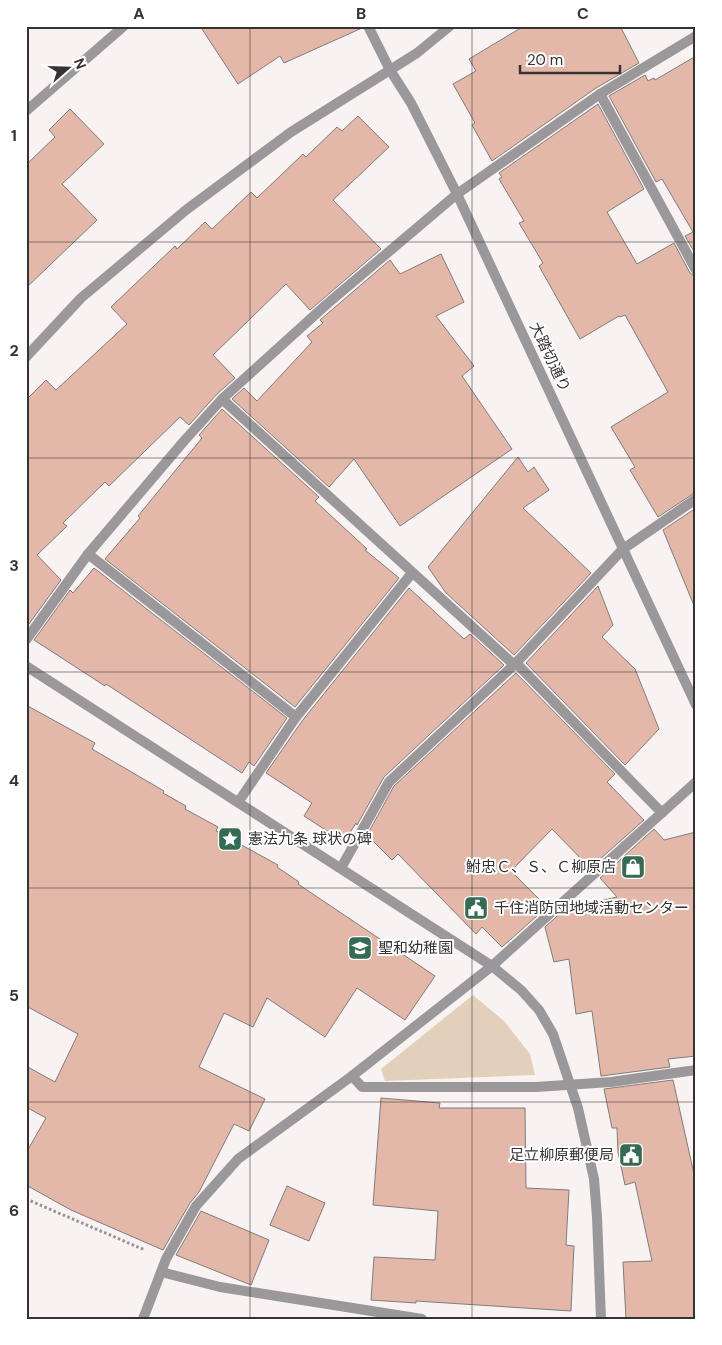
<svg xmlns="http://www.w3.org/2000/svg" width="722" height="1345" font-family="'DM Sans','Noto Sans JP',sans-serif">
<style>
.green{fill:#e2d0bb}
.building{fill:#e4b8a8;stroke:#817c7a}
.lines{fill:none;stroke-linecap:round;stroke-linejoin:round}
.path{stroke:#969292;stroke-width:3;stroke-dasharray:2.5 2.5;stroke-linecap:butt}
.service{stroke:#9a989a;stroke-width:10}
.minor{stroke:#9a989a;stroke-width:10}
.tertiary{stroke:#9a989a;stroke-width:10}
.grid{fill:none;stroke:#343232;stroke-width:1;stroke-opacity:0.55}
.labels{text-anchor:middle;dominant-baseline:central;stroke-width:4;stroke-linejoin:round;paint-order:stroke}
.street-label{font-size:15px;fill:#343232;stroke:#fff}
.poi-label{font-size:15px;fill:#343232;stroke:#fff;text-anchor:start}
.neatline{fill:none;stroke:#343232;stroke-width:2}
.grid-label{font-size:16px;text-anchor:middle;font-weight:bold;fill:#343232}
</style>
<rect width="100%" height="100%" fill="#f8f2f3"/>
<path class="green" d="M 473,995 L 504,1021 L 530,1054 L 535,1075 L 385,1081 L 381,1069 Z"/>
<g class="building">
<path d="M 200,26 L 361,26 L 362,28 L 284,63 L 280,56 L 238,84 Z"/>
<path d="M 524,26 L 620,26 L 639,63 L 596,88 L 492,161 L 472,125 L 475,123 L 453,84 L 476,71 L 469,59 Z"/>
<path d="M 696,56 L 696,255 L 685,236 L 693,232 L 662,179 L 656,182 L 609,96 L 645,75 L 648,81 L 654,78 L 655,80 Z"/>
<path d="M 598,104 L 644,189 L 607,212 L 637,264 L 674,243 L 690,273 L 696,277 L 696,492 L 658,517 L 630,470 L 635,467 L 611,427 L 668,392 L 625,315 L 620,317 L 619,316 L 580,339 L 539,266 L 543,263 L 519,223 L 524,221 L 499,179 L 502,177 L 499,173 Z"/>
<path d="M 70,109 L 104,144 L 62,184 L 97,220 L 26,288 L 26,165 L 55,137 L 49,130 Z"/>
<path d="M 358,116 L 389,147 L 333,200 L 381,249 L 310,310 L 286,284 L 213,355 L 235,378 L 217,394 L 189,425 L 180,417 L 109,486 L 105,482 L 63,523 L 67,526 L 37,555 L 61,580 L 26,628 L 26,400 L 46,380 L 56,390 L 127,324 L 111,307 L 175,246 L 177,249 L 205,222 L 212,229 L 251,192 L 257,198 L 303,154 L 306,157 L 337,127 L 342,131 Z"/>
<path d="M 441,254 L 464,302 L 436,316 L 474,366 L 462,376 L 512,449 L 400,526 L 354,459 L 329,487 L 232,399 L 244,388 L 257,401 L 312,342 L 307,336 L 323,323 L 320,320 L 390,260 L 400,274 Z"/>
<path d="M 222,409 L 319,497 L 315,501 L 367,549 L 365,550 L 399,578 L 295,707 L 105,559 L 140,518 L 138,516 L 202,438 L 199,435 Z"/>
<path d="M 518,457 L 528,472 L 534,467 L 549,490 L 523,508 L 591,573 L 514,655 L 446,593 L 428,567 Z"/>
<path d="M 696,508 L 696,608 L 695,608 L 663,530 Z"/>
<path d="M 94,568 L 287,718 L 254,766 L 249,762 L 242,773 L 106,684 L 105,686 L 34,640 L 70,590 L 73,593 Z"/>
<path d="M 598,586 L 613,625 L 602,637 L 635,669 L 659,729 L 625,765 L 526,663 Z"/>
<path d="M 409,588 L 464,639 L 470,634 L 504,665 L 384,777 L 357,825 L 356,823 L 344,842 L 304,816 L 312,803 L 266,773 L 302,721 Z"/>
<path d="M 516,673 L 615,774 L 607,782 L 644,820 L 590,868 L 552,829 L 511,871 L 547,907 L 502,947 L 482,927 L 476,934 L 398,854 L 392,860 L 367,835 L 394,786 Z"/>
<path d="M 26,705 L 95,743 L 92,749 L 164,791 L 163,793 L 186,806 L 185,809 L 218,827 L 216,831 L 278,865 L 277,867 L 299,882 L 298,884 L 435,976 L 405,1020 L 357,988 L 325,1037 L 267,998 L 253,1027 L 224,1013 L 199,1067 L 265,1099 L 249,1131 L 234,1124 L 199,1192 L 190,1203 L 163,1250 L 71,1210 L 26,1185 L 26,1153 L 46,1118 L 26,1107 L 26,1066 L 55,1082 L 78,1034 L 26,1006 Z"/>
<path d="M 654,829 L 664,840 L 696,832 L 696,1056 L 668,1059 L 670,1067 L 601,1076 L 592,1011 L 576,1014 L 569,959 L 554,962 L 545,927 L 565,909 L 617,897 L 600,878 Z"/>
<path d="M 673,1080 L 696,1183 L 696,1319 L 626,1319 L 623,1262 L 652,1261 L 635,1182 L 625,1185 L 618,1152 L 617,1128 L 612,1128 L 604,1089 Z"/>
<path d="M 381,1098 L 440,1103 L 439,1108 L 525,1108 L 526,1188 L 569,1190 L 566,1245 L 574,1246 L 571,1311 L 416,1301 L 416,1303 L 371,1300 L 374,1257 L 435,1260 L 438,1211 L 373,1205 Z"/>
<path d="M 287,1186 L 325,1203 L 309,1241 L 270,1225 Z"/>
<path d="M 201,1211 L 269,1240 L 251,1285 L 176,1255 Z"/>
</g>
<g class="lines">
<path class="path" d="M 26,1199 L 145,1250"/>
<g class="service">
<path d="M 600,94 L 696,270"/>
<path d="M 222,399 L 511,662 L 519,666 L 662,813"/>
<path d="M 88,554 L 296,717"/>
<path d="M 239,801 L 296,717 L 412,573"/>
<path d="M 341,868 L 389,782 L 515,664 L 623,549 L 696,499"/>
</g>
<g class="minor">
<path d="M 26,357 L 81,298 L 186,210 L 291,132 L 390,70"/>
<path d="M 26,640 L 88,554 L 184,441 L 222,399 L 327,304 L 457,194 L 600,94 L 696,36"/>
<path d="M 352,1076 L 362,1087 L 536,1087 L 611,1082 L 696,1070"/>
<path d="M 161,1272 L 220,1287 L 422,1319"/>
<path d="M 143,1319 L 166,1259 L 196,1206 L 238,1159 L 352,1076 L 492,966 L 696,782"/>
</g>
<g class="tertiary">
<path d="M 368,26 L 390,70 L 411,103 L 457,194 L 696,705"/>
<path d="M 390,70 L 417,53 L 450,26"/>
<path d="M 26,111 L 124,26"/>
<path d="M 26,666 L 492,966 L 521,990 L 539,1010 L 553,1034 L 578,1108 L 594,1179 L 597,1217 L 601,1319"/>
</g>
</g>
<path class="grid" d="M 250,26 L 250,1319M 472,26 L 472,1319M 26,242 L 696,242M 26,458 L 696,458M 26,672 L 696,672M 26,888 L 696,888M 26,1102 L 696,1102"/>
<defs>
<symbol id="sight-square" viewBox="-11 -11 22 22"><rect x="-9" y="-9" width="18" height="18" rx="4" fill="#336c53" stroke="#fff"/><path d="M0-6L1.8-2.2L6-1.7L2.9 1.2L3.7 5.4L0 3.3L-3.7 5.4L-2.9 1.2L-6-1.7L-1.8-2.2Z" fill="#fff"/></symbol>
<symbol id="shop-square" viewBox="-11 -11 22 22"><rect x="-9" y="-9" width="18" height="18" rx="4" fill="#336c53" stroke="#fff"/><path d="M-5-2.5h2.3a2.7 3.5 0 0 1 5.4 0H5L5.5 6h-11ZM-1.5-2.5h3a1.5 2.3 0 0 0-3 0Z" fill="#fff"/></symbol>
<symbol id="civic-square" viewBox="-11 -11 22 22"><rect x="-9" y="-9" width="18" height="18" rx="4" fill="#336c53" stroke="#fff"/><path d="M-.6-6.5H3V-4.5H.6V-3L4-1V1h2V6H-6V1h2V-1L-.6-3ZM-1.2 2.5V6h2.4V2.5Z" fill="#fff"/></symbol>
<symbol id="school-square" viewBox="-11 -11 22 22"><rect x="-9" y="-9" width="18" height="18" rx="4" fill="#336c53" stroke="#fff"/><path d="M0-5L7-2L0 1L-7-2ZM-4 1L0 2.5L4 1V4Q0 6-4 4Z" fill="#fff"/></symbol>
</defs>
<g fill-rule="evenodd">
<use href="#sight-square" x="216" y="825" width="28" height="28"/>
<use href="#shop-square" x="619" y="853" width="28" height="28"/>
<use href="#civic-square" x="462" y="894" width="28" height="28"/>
<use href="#school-square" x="346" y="934" width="28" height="28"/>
<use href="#civic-square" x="617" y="1141" width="28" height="28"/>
</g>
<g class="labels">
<g class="street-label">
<text transform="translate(550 357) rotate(65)">大踏切通り</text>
</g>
<g class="poi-label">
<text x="248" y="839">憲法九条 球状の碑</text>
<text x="616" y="867" text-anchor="end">鮒忠Ｃ、Ｓ、Ｃ柳原店</text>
<text x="494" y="908">千住消防団地域活動センター</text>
<text x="378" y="948">聖和幼稚園</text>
<text x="614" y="1155" text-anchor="end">足立柳原郵便局</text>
</g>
</g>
<rect width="722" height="1345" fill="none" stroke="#ffffff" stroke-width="55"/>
<g transform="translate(68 68) rotate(70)" stroke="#ffffff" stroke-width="4" paint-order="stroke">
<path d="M0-4L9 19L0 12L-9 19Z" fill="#343232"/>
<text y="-8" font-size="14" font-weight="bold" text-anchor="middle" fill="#343232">N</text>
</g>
<path d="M520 65v8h100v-8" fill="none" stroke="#343232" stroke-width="2.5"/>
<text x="527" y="65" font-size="15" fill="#343232" stroke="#ffffff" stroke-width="4" paint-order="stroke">20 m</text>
<rect x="28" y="28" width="666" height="1290" class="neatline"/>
<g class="grid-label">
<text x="139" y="19">A</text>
<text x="361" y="19">B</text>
<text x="583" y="19">C</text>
<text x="14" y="141">1</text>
<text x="14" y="356">2</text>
<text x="14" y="571">3</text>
<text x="14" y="786">4</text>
<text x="14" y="1001">5</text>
<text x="14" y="1216">6</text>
</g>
</svg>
